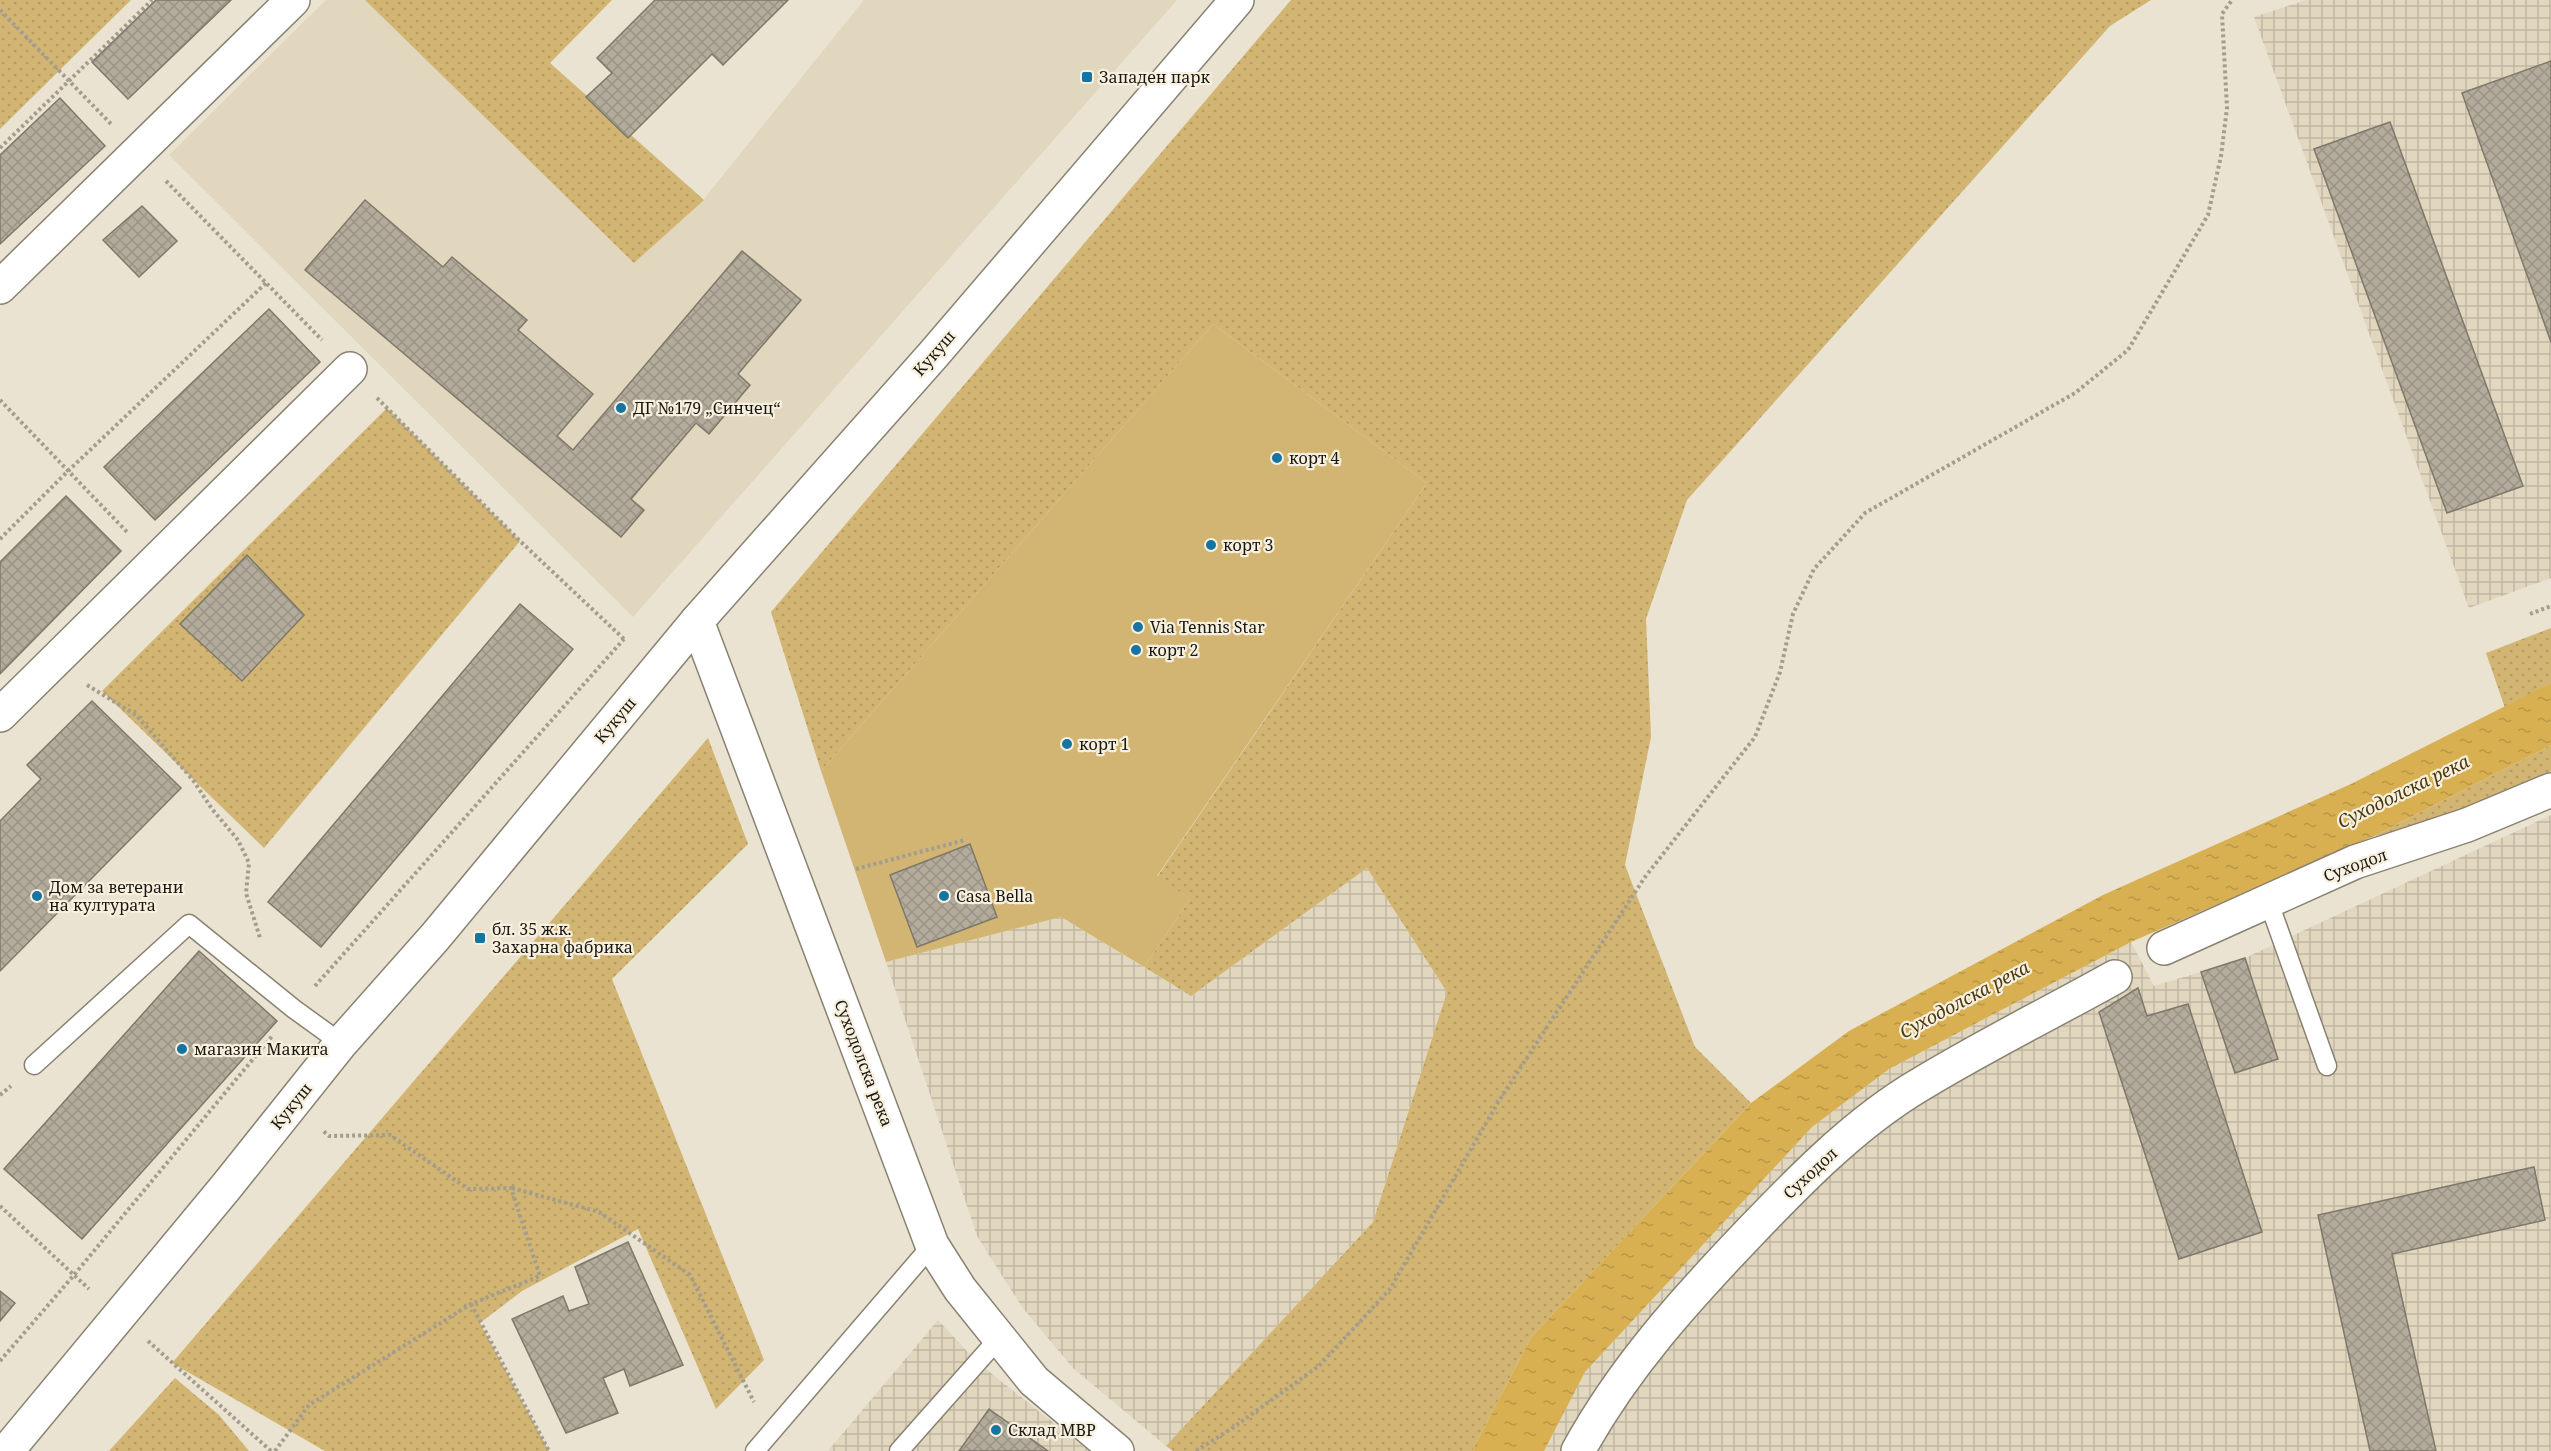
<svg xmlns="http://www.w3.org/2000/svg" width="2551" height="1451" font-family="'Noto Serif',serif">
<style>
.built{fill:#e1d6be}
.industrial{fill:url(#industrial-grid)}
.grass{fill:url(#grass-dots)}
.pitch{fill:#d2b572}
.water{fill:url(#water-ripples)}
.building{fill:url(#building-cross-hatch);stroke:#7f7869;stroke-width:1.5}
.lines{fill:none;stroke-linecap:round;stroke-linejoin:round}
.service-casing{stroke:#898272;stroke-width:21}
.minor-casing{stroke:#898272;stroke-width:36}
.path{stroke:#a39d8f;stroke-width:4;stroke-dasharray:3 3;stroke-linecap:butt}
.service{stroke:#fff;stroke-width:18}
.minor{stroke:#fff;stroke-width:33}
.poi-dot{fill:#1574a1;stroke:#f8f0de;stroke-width:2}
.labels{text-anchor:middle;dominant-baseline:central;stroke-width:4.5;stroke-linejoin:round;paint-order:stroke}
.poi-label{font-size:16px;fill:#191711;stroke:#f8f0de;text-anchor:start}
.street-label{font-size:16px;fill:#191711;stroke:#f8f0de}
.water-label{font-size:18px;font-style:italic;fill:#493810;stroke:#f8f0de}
</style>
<defs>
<pattern id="industrial-grid" width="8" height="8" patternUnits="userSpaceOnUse" patternTransform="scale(1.5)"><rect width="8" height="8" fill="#e1d6be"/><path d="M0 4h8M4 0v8" fill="none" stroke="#c0b7a2"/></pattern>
<pattern id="grass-dots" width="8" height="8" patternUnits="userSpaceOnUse" patternTransform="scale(1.5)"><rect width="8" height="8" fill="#d2b572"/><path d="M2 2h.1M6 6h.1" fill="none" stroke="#b49b62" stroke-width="1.8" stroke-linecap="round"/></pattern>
<pattern id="water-ripples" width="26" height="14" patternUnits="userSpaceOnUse" patternTransform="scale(1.5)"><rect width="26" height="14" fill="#d8b051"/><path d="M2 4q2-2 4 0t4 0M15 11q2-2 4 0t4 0" fill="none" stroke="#b99746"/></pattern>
<pattern id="building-cross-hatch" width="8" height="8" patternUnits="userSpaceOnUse" patternTransform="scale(1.5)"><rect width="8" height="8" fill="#b3ac9c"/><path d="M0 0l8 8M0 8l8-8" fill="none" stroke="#999385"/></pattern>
</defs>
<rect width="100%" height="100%" fill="#eae3d1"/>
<path class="built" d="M 326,0 L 479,0 L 703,200 L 864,0 L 1177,0 L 633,617 L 169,155 Z"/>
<g class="industrial">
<path d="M 2306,0 L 2551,0 L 2551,578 L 2469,608 L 2254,17 Z"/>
<path d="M 2551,815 L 2551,1451 L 1544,1451 L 1585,1372 L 1812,1127 L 1889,1069 L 2131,942 L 2154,986 L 2201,972 L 2245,958 Z"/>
<path d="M 1367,868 L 1447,992 L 1373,1222 L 1166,1446 L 1073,1368 L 1022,1307 L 977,1236 L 886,962 L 1061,917 L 1191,996 Z"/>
<path d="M 938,1320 L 977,1362 L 1089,1451 L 828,1451 Z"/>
</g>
<g class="grass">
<path d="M 0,0 L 131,0 L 0,129 Z"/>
<path d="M 365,0 L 612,0 L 550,63 L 704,200 L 634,263 Z"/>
<path d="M 1291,0 L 2151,0 L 2110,26 L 1687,500 L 1646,619 L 1651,737 L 1625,865 L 1695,1047 L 1751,1103 L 1532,1336 L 1472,1451 L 1173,1451 L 1166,1446 L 1373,1222 L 1447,992 L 1367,868 L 1191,996 L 1144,967 L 1190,899 L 1157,877 L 1427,483 L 1213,324 L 821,771 L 771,612 Z"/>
<path d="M 387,408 L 520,541 L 264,848 L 102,691 Z"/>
<path d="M 2551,628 L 2551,683 L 2505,708 L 2486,653 Z"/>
<path d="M 708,738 L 748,844 L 612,979 L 764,1360 L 716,1409 L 638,1229 L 522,1291 L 480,1323 L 549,1451 L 325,1451 L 172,1363 Z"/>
<path d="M 2551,745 L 2551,771 L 2406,832 L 2374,836 Z"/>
<path d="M 175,1378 L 219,1415 L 249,1451 L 109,1451 Z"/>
</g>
<path class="pitch" d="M 1213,324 L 1427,483 L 1157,876 L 1190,899 L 1144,967 L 1061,917 L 886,962 L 821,771 Z"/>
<path class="water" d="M 2551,683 L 2551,745 L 2374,836 L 2131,942 L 1889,1069 L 1812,1127 L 1585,1372 L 1544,1451 L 1472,1451 L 1532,1336 L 1751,1103 L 1849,1031 L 2103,895 L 2351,784 Z"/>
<g class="building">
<path d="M 156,0 L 231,0 L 128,99 L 92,62 Z"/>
<path d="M 655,0 L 788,0 L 723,65 L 712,54 L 628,138 L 586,97 L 612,73 L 597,58 Z"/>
<path d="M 2551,61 L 2551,342 L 2462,93 Z"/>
<path d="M 60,98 L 105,146 L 0,244 L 0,155 Z"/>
<path d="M 2390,122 L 2523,486 L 2447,513 L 2314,149 Z"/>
<path d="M 365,200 L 443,267 L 452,257 L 527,320 L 518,330 L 593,394 L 557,436 L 573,450 L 742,251 L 801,300 L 738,374 L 750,385 L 709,434 L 696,423 L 631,499 L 644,510 L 621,537 L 305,270 Z"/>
<path d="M 142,206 L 177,241 L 139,277 L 103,240 Z"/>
<path d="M 269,309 L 320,362 L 155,520 L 104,467 Z"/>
<path d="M 66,496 L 121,551 L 0,674 L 0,562 Z"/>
<path d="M 247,555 L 304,615 L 242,681 L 180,624 Z"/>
<path d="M 520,604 L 573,649 L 321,947 L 268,902 Z"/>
<path d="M 92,701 L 181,788 L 0,971 L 0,821 L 41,779 L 27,765 Z"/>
<path d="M 970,844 L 997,917 L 917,947 L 890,875 Z"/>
<path d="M 199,951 L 277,1021 L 82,1239 L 4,1169 Z"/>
<path d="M 2245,958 L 2278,1059 L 2235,1073 L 2201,972 Z"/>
<path d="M 2138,988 L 2147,1016 L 2188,1004 L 2262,1232 L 2179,1259 L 2099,1012 Z"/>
<path d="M 2534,1167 L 2545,1220 L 2392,1254 L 2436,1451 L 2370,1451 L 2318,1215 Z"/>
<path d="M 628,1242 L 683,1365 L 630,1386 L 624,1369 L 603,1378 L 618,1413 L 566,1433 L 512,1319 L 563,1296 L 569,1311 L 589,1304 L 575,1267 Z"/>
<path d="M 0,1291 L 15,1303 L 0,1321 Z"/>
<path d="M 989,1409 L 1048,1451 L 959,1451 Z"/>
</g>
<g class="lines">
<defs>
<g id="service">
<path d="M 2268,900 L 2327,1066"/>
<path d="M 34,1065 L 189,924 L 294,1009 L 341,1043"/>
<path d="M 755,1451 L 932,1245"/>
<path d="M 899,1451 L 999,1338"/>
</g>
<g id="minor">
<path d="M 0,287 L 293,0"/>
<path d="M 697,621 L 932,1245 L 960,1289 L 1034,1381 L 1117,1451"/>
<path d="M 0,715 L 350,369"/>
<path d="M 2164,948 L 2355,862 L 2467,825 L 2551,790"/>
<path d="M 7,1451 L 226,1187 L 341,1043 L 435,937 L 697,621 L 933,355 L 1237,0"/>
<path d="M 1578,1451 C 1624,1367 1686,1299 1752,1230 C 1800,1180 1850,1129 1908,1092 C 1975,1050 2047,1015 2115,977"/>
</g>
</defs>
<use href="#service" class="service-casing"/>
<use href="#minor" class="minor-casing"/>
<g class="path">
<path d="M 0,10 L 111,124"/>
<path d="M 0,148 L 152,0"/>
<path d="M 166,181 L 322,340"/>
<path d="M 377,398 L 520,541 L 625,640"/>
<path d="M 0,400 L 128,533"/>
<path d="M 0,539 L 68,471 L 266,283"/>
<path d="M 2530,614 L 2551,606"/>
<path d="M 87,685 L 136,715 L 193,780 L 212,809 L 238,840 L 249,863 L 246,893 L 260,938"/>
<path d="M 856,869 L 965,840"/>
<path d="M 315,986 L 624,639"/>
<path d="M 0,1095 L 11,1086"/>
<path d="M 512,1188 L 599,1212 L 690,1275 L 754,1402"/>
<path d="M 0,1206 L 89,1289"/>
<path d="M 471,1304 L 549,1451"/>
<path d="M 148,1341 L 271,1451"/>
<path d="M 0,1361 L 74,1275 L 273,1035"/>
<path d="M 275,1451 L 309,1405 L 471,1304 L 540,1276 L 511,1188 L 468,1189 L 390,1135 L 329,1136 L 322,1130"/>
<path d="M 1196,1451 L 1234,1427 L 1319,1366 L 1390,1289 L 1500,1099 L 1645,877 L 1755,737 L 1780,672 L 1793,614 L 1814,569 L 1865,513 L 2075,393 L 2128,350 L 2208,215 L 2221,156 L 2227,108 L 2222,14 L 2232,0"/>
</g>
<use href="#service" class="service"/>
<use href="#minor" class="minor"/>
</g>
<g class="poi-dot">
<rect x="1081" y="71" width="12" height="12" rx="3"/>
<circle cx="621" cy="408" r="6"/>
<circle cx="1277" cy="458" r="6"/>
<circle cx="1211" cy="545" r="6"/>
<circle cx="1138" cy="627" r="6"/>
<circle cx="1136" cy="650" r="6"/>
<circle cx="1067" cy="744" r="6"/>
<circle cx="37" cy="896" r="6"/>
<circle cx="944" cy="896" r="6"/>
<rect x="474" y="932" width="12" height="12" rx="3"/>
<circle cx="182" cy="1049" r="6"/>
<circle cx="996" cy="1430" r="6"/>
</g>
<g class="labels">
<g class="poi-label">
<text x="1099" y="77">Западен парк</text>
<text x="633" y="408">ДГ №179 „Синчец“</text>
<text x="1289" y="458">корт 4</text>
<text x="1223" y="545">корт 3</text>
<text x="1150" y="627">Via Tennis Star</text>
<text x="1148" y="650">корт 2</text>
<text x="1079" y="744">корт 1</text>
<text x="49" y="887">Дом за ветерани<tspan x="49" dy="18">на културата</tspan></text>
<text x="956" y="896">Casa Bella</text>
<text x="492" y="929">бл. 35 ж.к.<tspan x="492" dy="18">Захарна фабрика</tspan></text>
<text x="194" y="1049">магазин Макита</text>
<text x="1008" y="1430">Склад МВР</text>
</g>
<g class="street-label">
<text transform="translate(934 353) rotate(-49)">Кукуш</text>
<text transform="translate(615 720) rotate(-50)">Кукуш</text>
<text transform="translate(2355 865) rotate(-20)">Суходол</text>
<text transform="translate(864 1063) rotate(69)">Суходолска река</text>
<text transform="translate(291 1106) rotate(-51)">Кукуш</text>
<text transform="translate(1810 1173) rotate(-43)">Суходол</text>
</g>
<g class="water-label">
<text transform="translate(2403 791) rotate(-26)">Суходолска река</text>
<text transform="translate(1964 999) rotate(-28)">Суходолска река</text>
</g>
</g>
</svg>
